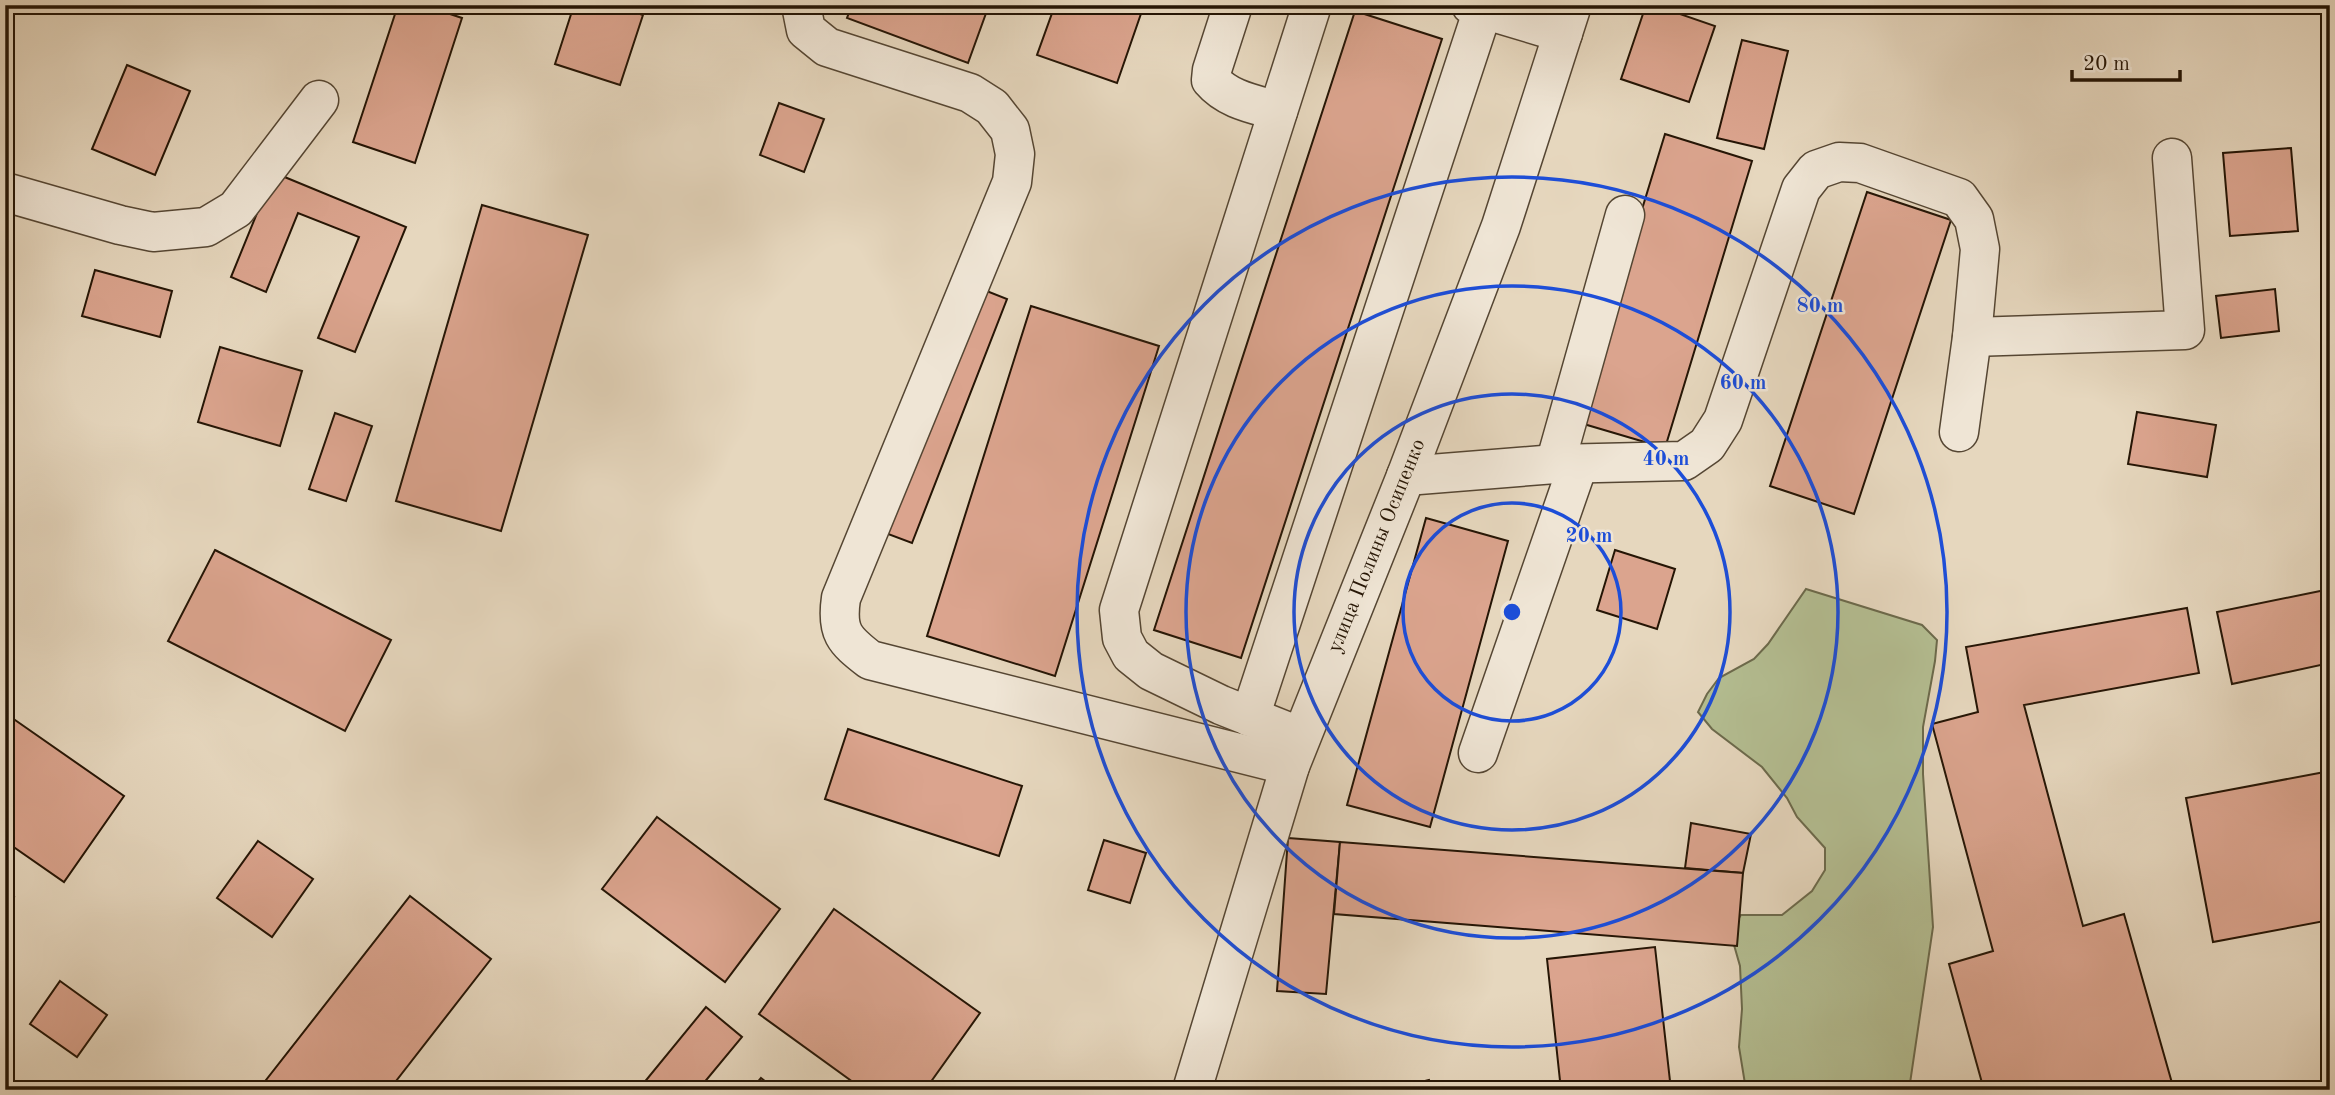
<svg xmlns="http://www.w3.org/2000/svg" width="2335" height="1095" font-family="'Old Standard TT',serif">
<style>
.green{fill:#b4be92;stroke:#6c6a4c;stroke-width:2}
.building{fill:#dba48e;stroke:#251505;stroke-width:2}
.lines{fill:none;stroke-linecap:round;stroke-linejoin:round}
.minor-casing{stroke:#554633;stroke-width:41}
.minor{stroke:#efe5d5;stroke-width:38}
.ring{fill:none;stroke:#1d4ed8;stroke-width:3.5}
.labels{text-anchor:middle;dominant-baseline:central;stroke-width:5;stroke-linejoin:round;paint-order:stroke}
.street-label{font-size:21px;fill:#251505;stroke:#efe5d5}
.centre{fill:#1d4ed8;stroke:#efe5d5;stroke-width:3.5}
.ring-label{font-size:21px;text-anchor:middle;font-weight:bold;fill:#1d4ed8;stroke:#efe5d5;stroke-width:5;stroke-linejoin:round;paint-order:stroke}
</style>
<rect width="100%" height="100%" fill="#e6d7be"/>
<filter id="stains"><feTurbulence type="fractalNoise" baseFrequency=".00286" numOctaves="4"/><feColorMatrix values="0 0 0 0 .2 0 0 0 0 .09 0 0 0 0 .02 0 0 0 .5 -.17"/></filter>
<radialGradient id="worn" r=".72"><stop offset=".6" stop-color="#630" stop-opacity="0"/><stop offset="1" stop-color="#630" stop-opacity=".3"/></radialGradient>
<path class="green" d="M 1806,589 L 1922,625 L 1937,640 L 1935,661 L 1923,727 L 1923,774 L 1933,927 L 1909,1090 L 1746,1090 L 1739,1047 L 1742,1009 L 1740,966 L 1730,931 L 1741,915 L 1782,915 L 1812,891 L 1825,870 L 1825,848 L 1797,817 L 1787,798 L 1762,767 L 1712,729 L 1698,712 L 1707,694 L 1719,678 L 1754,659 L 1768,644 Z"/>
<g class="building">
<path d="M 398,5 L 423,5 L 462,18 L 415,163 L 353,142 Z"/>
<path d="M 574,5 L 613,5 L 643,15 L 620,85 L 555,64 Z"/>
<path d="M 852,5 L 989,5 L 968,63 L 847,18 Z"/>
<path d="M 1055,5 L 1144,5 L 1117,83 L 1037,55 Z"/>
<path d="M 1646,5 L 1654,5 L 1715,26 L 1689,102 L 1621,79 Z"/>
<path d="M 1700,5 L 1749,5 L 1748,11 L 1700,7 Z"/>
<path d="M 1355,11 L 1442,39 L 1241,658 L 1154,630 Z"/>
<path d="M 1742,40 L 1788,51 L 1764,149 L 1717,138 Z"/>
<path d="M 127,65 L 190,91 L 155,175 L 92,149 Z"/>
<path d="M 779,103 L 824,119 L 804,172 L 760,155 Z"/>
<path d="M 1665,134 L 1752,161 L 1665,448 L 1577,422 Z"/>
<path d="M 2291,148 L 2298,231 L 2230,236 L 2223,153 Z"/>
<path d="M 270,171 L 406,227 L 355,352 L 318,338 L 359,237 L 298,213 L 266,292 L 231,277 L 264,196 Z"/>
<path d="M 1867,192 L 1951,220 L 1854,514 L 1770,486 Z"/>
<path d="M 482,205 L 588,235 L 501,531 L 396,501 Z"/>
<path d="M 5,254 L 11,256 L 5,270 Z"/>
<path d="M 95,270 L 172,291 L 160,337 L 82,316 Z"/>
<path d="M 974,286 L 1007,299 L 912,543 L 880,531 Z"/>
<path d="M 2275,289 L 2279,331 L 2221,338 L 2216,296 Z"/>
<path d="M 1031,306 L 1159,346 L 1055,676 L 927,636 Z"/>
<path d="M 220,347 L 302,371 L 280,446 L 198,422 Z"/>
<path d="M 2137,412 L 2216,425 L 2207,477 L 2128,464 Z"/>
<path d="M 335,413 L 372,426 L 346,501 L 309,489 Z"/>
<path d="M 1426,518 L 1508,541 L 1430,827 L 1347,805 Z"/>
<path d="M 215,550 L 391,640 L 345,731 L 168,641 Z"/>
<path d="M 1615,550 L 1675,569 L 1657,629 L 1597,610 Z"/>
<path d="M 2330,589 L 2330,663 L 2232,684 L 2217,612 Z"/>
<path d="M 2187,608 L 2199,673 L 2024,705 L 2083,926 L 2124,914 L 2174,1090 L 1984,1090 L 1949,964 L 1993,951 L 1932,724 L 1978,712 L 1966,647 Z"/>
<path d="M 5,713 L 124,796 L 64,882 L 5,841 Z"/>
<path d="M 848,729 L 1022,786 L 999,856 L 825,799 Z"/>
<path d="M 2330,771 L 2330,920 L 2213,942 L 2186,798 Z"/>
<path d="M 657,817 L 780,909 L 725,982 L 602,889 Z"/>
<path d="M 1691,823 L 1751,834 L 1743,873 L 1685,868 Z"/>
<path d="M 1288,838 L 1340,842 L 1326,994 L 1277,991 Z"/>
<path d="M 1104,840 L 1146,853 L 1130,903 L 1088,890 Z"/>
<path d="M 258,841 L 313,879 L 272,937 L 217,898 Z"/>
<path d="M 1340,842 L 1743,873 L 1737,946 L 1334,914 Z"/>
<path d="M 5,890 L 14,897 L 5,909 Z"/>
<path d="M 410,896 L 491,959 L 389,1090 L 259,1089 Z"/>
<path d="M 834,909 L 980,1013 L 925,1090 L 864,1090 L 759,1014 Z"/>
<path d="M 1655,947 L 1671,1090 L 1561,1090 L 1547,959 Z"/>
<path d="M 60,981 L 107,1015 L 77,1057 L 30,1024 Z"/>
<path d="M 706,1007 L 742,1037 L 698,1090 L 638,1090 Z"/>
<path d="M 761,1078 L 776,1090 L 751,1090 Z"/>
<path d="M 1429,1080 L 1432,1090 L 1389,1090 Z"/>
</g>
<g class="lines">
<defs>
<g id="minor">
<path d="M 801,5 L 806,30 L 827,47 L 970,93 L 992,107 L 1010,130 L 1015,154 L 1012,182 L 841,598 C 836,632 844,640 870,660 L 1290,766"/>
<path d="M 1233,5 L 1212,70 L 1211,80 C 1228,100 1254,104 1278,111"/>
<path d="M 1483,9 L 1563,33"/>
<path d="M 5,192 L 120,225 L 153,232 L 206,227 L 236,209 L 319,100"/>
<path d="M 1972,337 L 2185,330 L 2172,158"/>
<path d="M 1555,464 L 1625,215"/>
<path d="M 1406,476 L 1555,464 L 1684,461 L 1707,445 L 1723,420 L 1801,189 L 1816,170 L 1839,162 L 1860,163 L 1959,198 L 1974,219 L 1980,249 L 1972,337 L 1959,432"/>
<path d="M 1250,717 L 1483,9 L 1471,5"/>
<path d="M 1301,737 L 1221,705 L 1151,671 L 1131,655 L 1122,638 L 1119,610 L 1312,5"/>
<path d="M 1478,753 L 1578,465"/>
<path d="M 1192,1090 L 1290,766 L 1406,476 L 1501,226 L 1572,5"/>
</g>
</defs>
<use href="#minor" class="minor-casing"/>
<use href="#minor" class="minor"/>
</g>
<g class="ring">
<circle cx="1512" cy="612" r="109"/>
<circle cx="1512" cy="612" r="218"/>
<circle cx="1512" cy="612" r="326"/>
<circle cx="1512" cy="612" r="435"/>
</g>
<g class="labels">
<g class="street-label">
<text transform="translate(1377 546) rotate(-68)">улица Полины Осипенко</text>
</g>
</g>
<circle cx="1512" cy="612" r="10" class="centre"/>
<g class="ring-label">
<text x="1820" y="312">80 m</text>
<text x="1743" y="389">60 m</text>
<text x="1666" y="465">40 m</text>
<text x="1589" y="542">20 m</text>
</g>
<rect width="2335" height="1095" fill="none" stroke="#e6d7be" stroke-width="28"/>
<rect x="7" y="7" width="2321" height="1081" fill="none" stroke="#251505" stroke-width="3.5"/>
<rect x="14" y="14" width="2307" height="1067" fill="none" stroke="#251505" stroke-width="2"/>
<path d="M2072 70v10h108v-10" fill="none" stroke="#251505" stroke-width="3.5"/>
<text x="2083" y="70" font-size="21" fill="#251505" stroke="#efe5d5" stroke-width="5" paint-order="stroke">20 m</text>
<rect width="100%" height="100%" filter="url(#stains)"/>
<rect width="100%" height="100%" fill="url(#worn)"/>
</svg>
